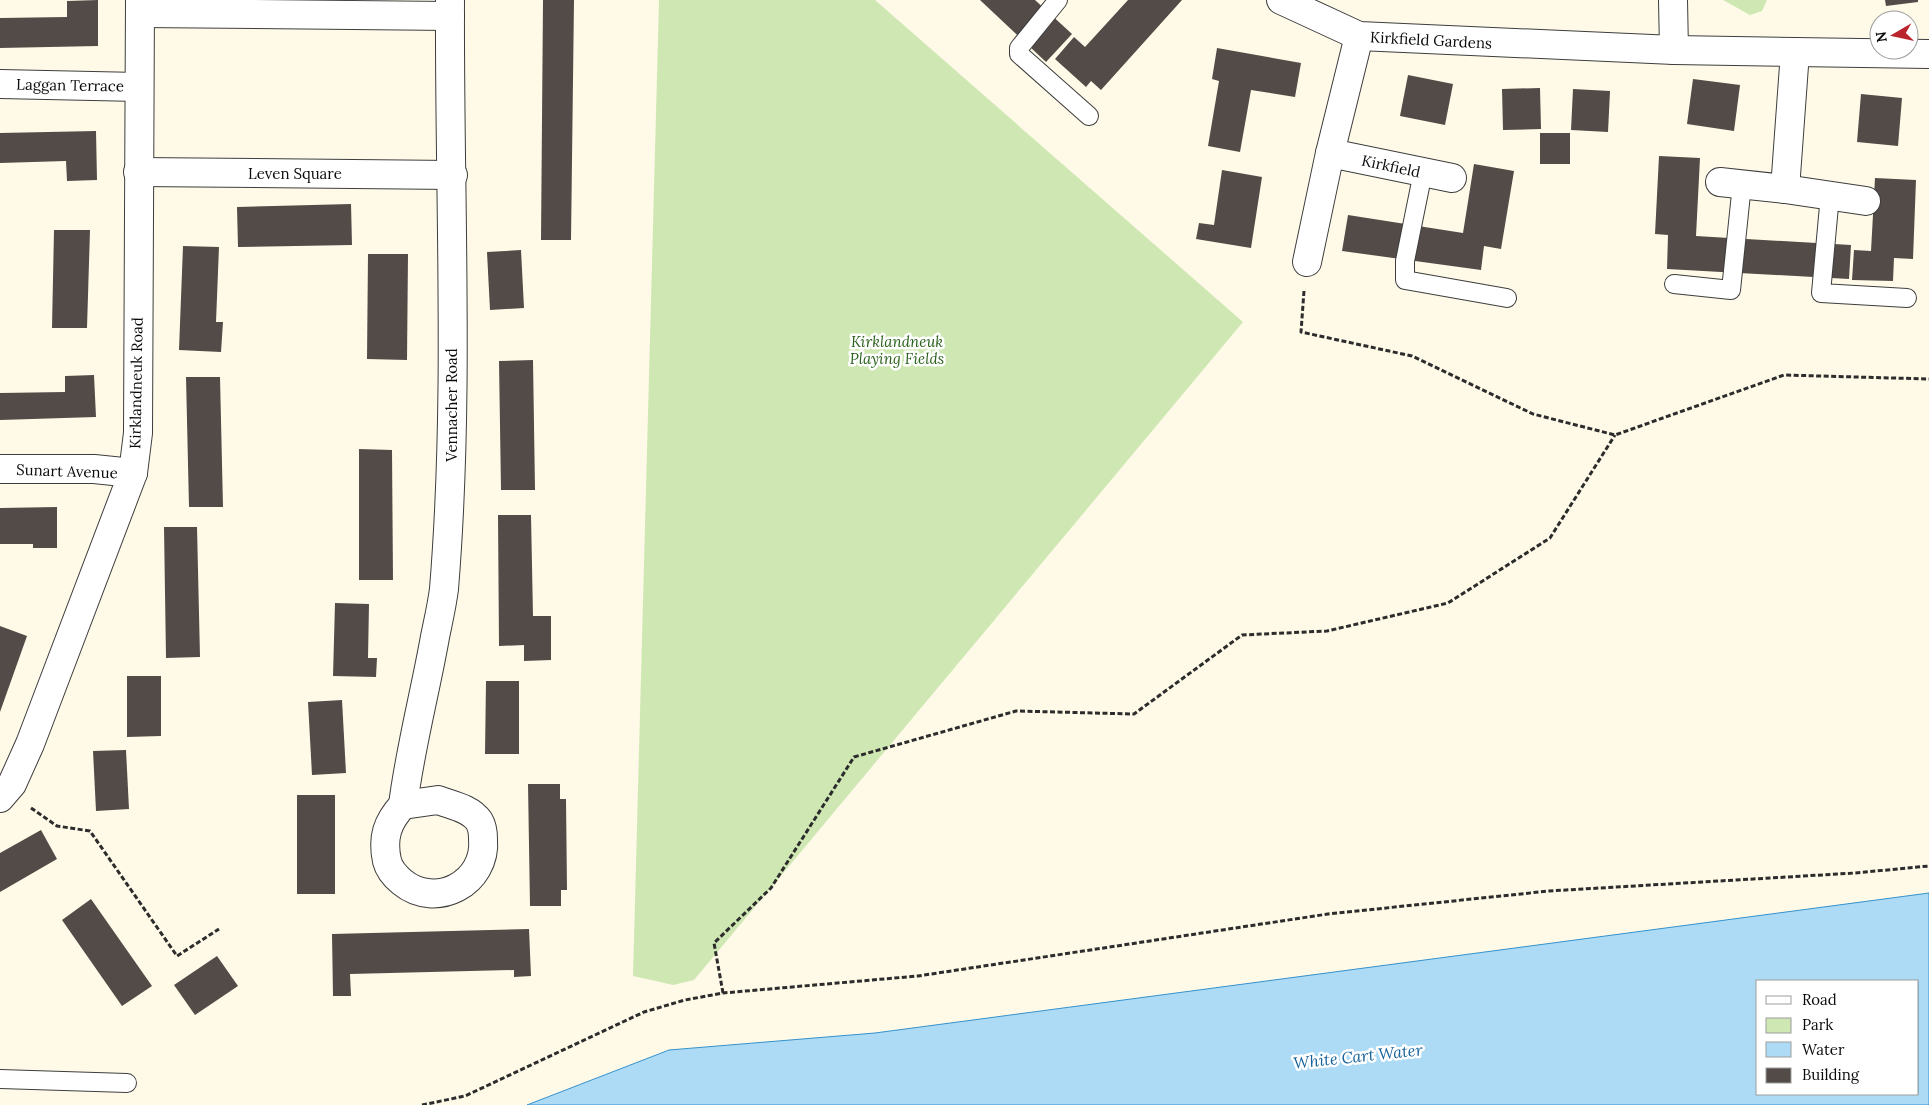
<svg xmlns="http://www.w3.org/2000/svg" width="1929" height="1105" font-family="Lora,serif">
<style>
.green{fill:#cfe8b3}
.water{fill:#addbf5;stroke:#3591cc;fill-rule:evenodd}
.building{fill:#534b47}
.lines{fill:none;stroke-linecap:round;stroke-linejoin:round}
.lane-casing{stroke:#3d3d3d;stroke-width:20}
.street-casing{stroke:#3d3d3d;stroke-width:30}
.path{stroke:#2c2c2c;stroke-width:3;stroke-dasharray:5 2.5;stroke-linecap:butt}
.lane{stroke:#fff;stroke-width:18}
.street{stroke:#fff;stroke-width:28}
.labels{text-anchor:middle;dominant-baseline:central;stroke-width:5;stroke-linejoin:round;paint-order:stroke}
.street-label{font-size:15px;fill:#0a0a0a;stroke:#fff}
.park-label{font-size:15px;font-style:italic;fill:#2b611c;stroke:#fff}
.water-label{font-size:16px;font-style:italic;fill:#16629a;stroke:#fff}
</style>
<rect width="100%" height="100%" fill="#fffae8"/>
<g class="green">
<path d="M 659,0 L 875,0 L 1243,322 L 694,980 L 673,985 L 633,976 Z"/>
<path d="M 1723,0 L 1767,0 L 1762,11 L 1750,15 Z"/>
</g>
<path class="water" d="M 1929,893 L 1929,1105 L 527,1105 L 669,1050 L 875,1033 ZM 1758,981 L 1918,981 L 1918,1094 L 1758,1094 Z"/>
<g class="building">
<path d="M 98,0 L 98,46 L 0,48 L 0,18 L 67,17 L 67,1 Z"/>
<path d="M 543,0 L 574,0 L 571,240 L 541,240 Z"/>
<path d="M 980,0 L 1035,0 L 1072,34 L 1046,62 Z"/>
<path d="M 1128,0 L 1182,0 L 1101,90 L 1091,81 L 1086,87 L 1055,59 L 1074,37 L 1085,47 Z"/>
<path d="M 1885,0 L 1918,0 L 1918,2 L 1886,6 Z"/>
<path d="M 1217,48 L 1301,63 L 1295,97 L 1251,90 L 1240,152 L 1208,146 L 1219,81 L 1212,79 Z"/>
<path d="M 1408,75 L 1453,84 L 1445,125 L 1400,116 Z"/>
<path d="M 1693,79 L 1740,85 L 1734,131 L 1687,124 Z"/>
<path d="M 1540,88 L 1541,129 L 1503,130 L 1502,89 Z"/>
<path d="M 1573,89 L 1610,91 L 1608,132 L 1571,130 Z"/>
<path d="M 1861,94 L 1902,98 L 1898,146 L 1857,142 Z"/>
<path d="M 96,131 L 97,180 L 67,181 L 66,161 L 0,163 L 0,133 Z"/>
<rect x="1540" y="133" width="30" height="31"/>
<path d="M 1659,156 L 1700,158 L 1696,236 L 1851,245 L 1849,279 L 1667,269 L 1668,235 L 1655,234 Z"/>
<path d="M 1474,164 L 1514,171 L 1501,249 L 1484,246 L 1481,270 L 1342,251 L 1348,215 L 1463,233 Z"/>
<path d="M 1222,170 L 1262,177 L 1251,248 L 1196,239 L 1199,223 L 1214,225 Z"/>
<path d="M 1875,178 L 1916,180 L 1913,259 L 1894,258 L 1893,281 L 1852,280 L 1854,250 L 1871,251 Z"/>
<path d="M 351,204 L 352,245 L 238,247 L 237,207 Z"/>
<path d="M 54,230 L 90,230 L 87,328 L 52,328 Z"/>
<path d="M 183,246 L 219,247 L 216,322 L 223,322 L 221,352 L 179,350 Z"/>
<path d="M 521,250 L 524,308 L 490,310 L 487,252 Z"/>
<path d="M 368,254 L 408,254 L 407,360 L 367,359 Z"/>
<path d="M 533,360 L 535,490 L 501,490 L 499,361 Z"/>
<path d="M 94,375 L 96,417 L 0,420 L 0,393 L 65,392 L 65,376 Z"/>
<path d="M 186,377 L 220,377 L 223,507 L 189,507 Z"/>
<path d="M 359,449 L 392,450 L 393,580 L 359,580 Z"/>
<path d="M 57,507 L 57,548 L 33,548 L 33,544 L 0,544 L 0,508 Z"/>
<path d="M 498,515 L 531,515 L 533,616 L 551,616 L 551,660 L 524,661 L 524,645 L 499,646 Z"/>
<path d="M 164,527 L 197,527 L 200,657 L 166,658 Z"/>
<path d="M 335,603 L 369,604 L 368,658 L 377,658 L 376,677 L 333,676 Z"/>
<path d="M 0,626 L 27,636 L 0,712 Z"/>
<path d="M 127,676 L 161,676 L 161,736 L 127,737 Z"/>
<path d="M 486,681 L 519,681 L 519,754 L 485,754 Z"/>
<path d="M 342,700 L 346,773 L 312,775 L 308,702 Z"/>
<path d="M 126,750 L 129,809 L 96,811 L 93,751 Z"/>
<path d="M 528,784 L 560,784 L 560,799 L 566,799 L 567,890 L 561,890 L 561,906 L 530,906 Z"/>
<rect x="297" y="795" width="38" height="99"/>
<path d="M 41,830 L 57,859 L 0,892 L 0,853 Z"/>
<path d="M 91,899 L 152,986 L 122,1006 L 62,920 Z"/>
<path d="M 529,929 L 531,976 L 514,977 L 514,970 L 350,974 L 351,996 L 333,996 L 332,934 Z"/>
<path d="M 217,956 L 238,986 L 195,1015 L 174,985 Z"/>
</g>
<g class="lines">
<defs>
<g id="lane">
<path d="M 1058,0 L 1019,48 L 1019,54 L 1089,116"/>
<path d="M 1423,172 L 1405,261 L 1405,280 L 1507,298"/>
<path d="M 1830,195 L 1821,293 L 1907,298"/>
<path d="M 1674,284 L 1731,290 L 1742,184"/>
<path d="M 0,1079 L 127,1083"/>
</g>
<g id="street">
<path d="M 1281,0 L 1359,36 L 1674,50 L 1929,54"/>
<path d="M 1673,0 L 1674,50"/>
<path d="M 140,13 L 450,16"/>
<path d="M 1795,52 L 1785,189 L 1866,201"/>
<path d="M 0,84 L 139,87"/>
<path d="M 1330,153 L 1452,178"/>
<path d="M 138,172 L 453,175"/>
<path d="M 1720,182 L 1785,189"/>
<path d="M 1307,262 L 1330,153 L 1359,36"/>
<path d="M 0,469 L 94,469 L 133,473"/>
<path d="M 0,798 L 12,784 L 30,744 L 133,473 L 138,433 L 140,0"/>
<path d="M 438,800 C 451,805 470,808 479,821 C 482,826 483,834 483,839 C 487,883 436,910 402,882 C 396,877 389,869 387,861 C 382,838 387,822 403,805 Z"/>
<path d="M 403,805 C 410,749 425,693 435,637 C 438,622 442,605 444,589 C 460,393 449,196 450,0"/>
</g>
</defs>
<use href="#lane" class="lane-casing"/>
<use href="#street" class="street-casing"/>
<g class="path">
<path d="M 1304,291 L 1301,332 L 1412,356 L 1533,414 L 1615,435 L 1784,375 L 1929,379"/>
<path d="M 31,808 L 57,826 L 90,831 L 177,956 L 219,929"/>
<path d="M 723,993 L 714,943 L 771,888 L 854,757 L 1016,711 L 1134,714 L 1242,635 L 1327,631 L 1448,603 L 1550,538 L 1615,435"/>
<path d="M 422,1105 L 465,1096 L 644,1012 L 685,1000 L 723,993 L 918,976 L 1328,914 L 1549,891 L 1855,873 L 1929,866"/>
</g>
<use href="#lane" class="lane"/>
<use href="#street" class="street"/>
</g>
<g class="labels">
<g class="street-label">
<text transform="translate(1431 40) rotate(3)">Kirkfield Gardens</text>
<text transform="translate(70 85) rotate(1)">Laggan Terrace</text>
<text transform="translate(1391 166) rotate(12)">Kirkfield</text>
<text x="295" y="173">Leven Square</text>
<text transform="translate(136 383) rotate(-89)">Kirklandneuk Road</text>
<text transform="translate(451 405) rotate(-90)">Vennacher Road</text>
<text transform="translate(67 471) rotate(2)">Sunart Avenue</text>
</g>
<g class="park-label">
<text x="897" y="341">Kirklandneuk<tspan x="897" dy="17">Playing Fields</tspan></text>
</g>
<g class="water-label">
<text transform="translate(1358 1056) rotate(-6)">White Cart Water</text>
</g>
</g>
<rect x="1756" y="980" width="162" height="115" fill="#ffffff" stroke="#9d9d9d"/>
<rect x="1766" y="996" width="25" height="8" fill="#ffffff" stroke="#9d9d9d"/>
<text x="1802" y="1005" font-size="15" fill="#0a0a0a">Road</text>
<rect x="1766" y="1018" width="25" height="15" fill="#cfe8b3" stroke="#9d9d9d"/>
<text x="1802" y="1030" font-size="15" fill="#0a0a0a">Park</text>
<rect x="1766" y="1042" width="25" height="15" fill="#addbf5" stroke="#9d9d9d"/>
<text x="1802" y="1055" font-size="15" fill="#0a0a0a">Water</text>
<rect x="1766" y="1068" width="25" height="15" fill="#534b47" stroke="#9d9d9d"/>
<text x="1802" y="1080" font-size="15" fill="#0a0a0a">Building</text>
<g transform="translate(1894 35) rotate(261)"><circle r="24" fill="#ffffff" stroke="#9d9d9d"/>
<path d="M0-4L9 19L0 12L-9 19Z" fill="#b9242d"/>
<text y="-8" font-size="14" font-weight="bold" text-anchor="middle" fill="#0a0a0a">N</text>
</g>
</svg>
